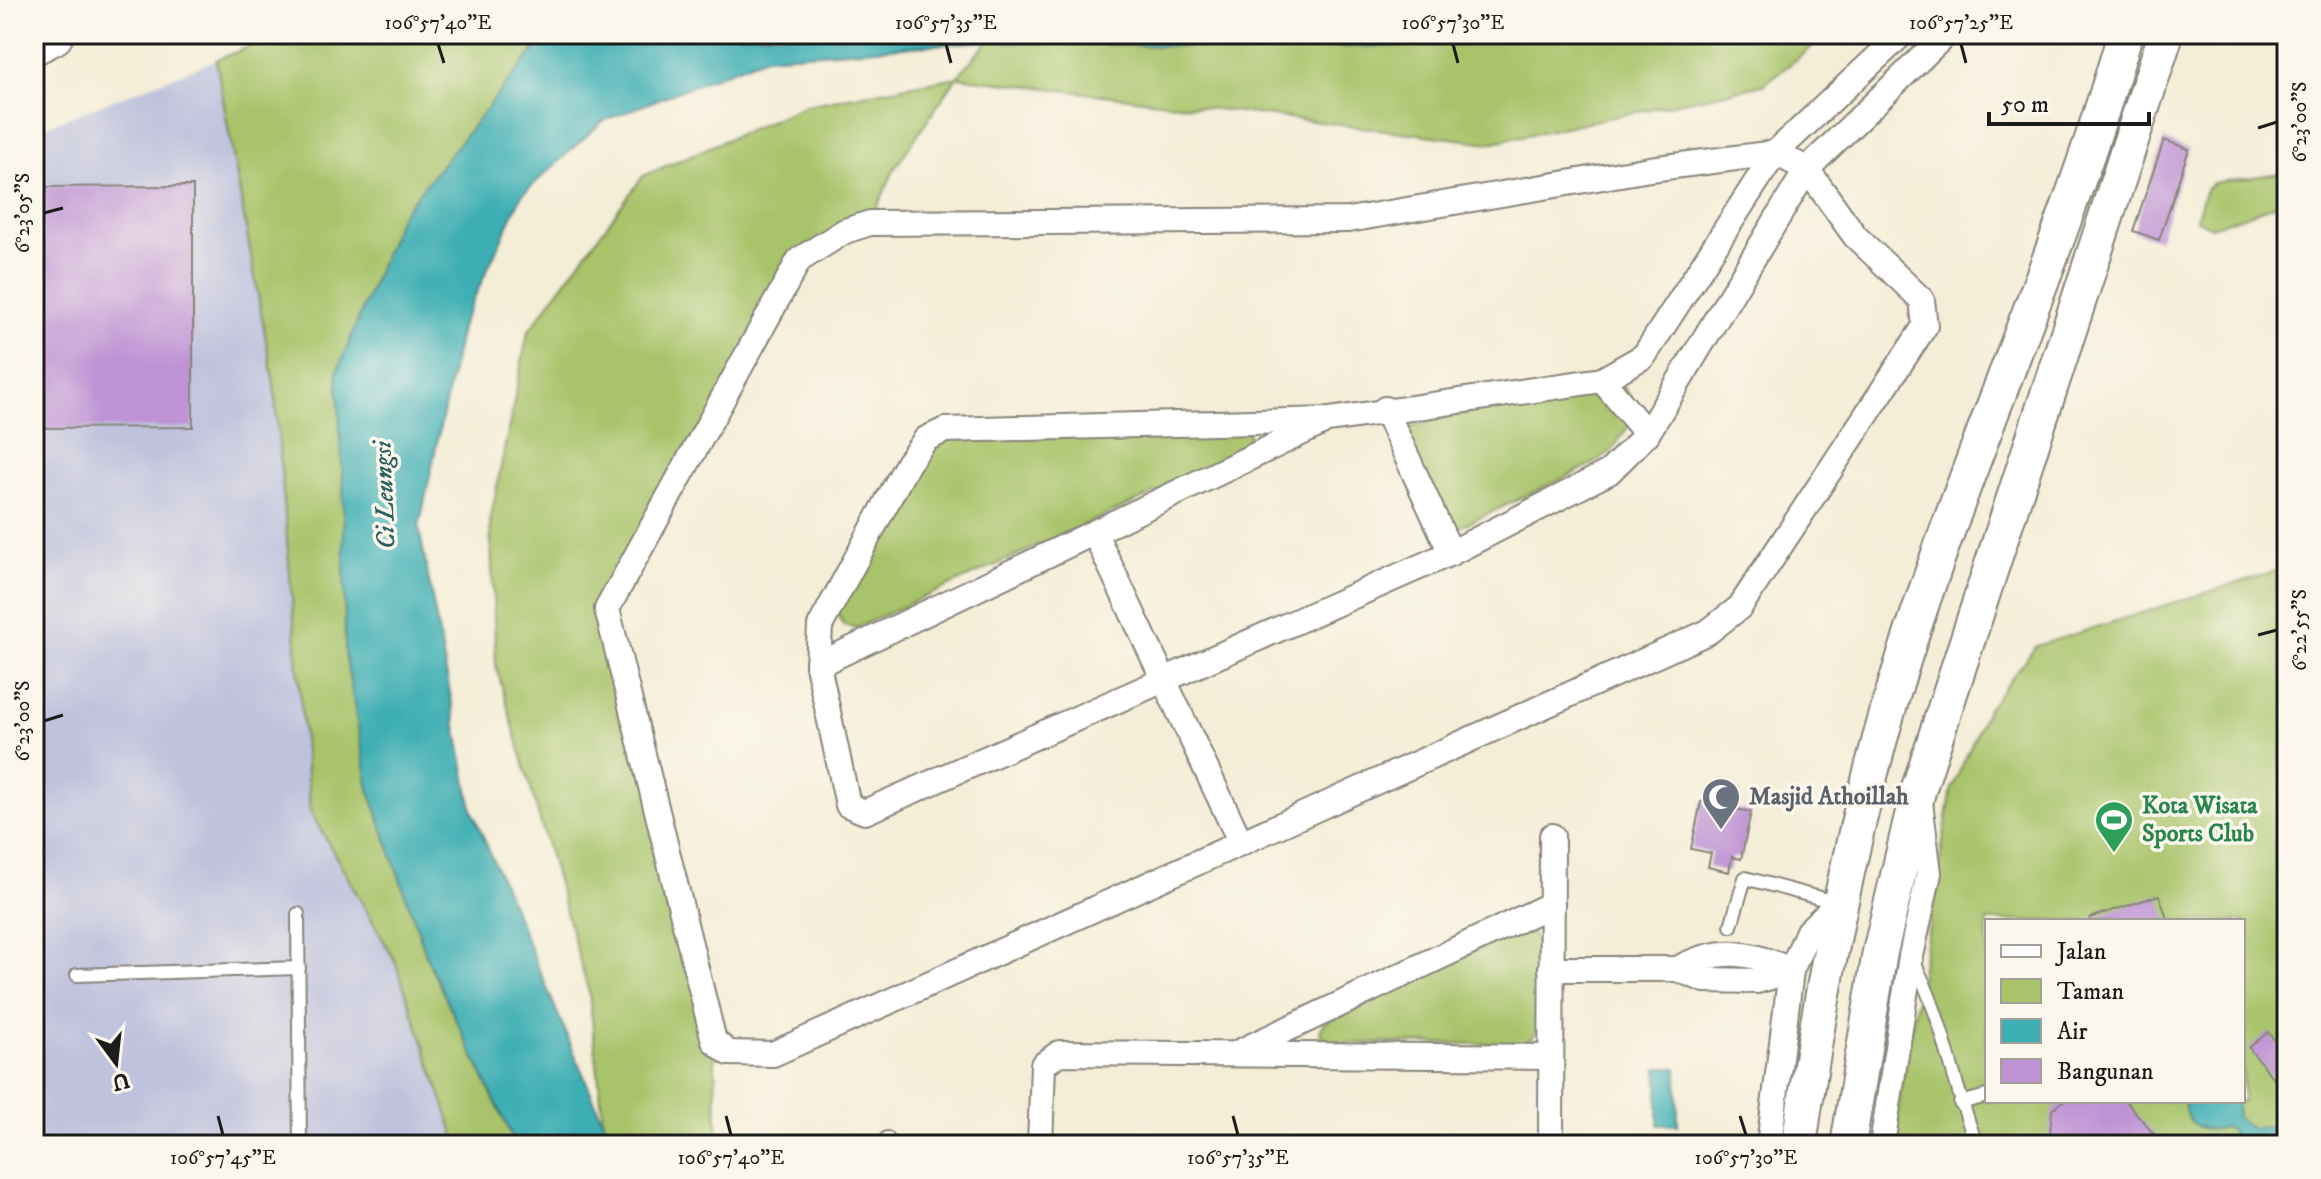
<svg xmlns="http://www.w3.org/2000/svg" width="2321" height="1179" font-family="'IM FELL DW Pica',serif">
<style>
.industrial{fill:#c0c2dd}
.green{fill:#a8c369;stroke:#627042;stroke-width:2;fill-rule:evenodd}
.water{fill:#3caeb4;stroke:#2c6568;stroke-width:2}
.building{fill:#be92d4}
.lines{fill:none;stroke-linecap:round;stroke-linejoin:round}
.lane-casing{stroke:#88847a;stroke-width:16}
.street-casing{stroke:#88847a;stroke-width:28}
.secondary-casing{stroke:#88847a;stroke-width:38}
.highway-casing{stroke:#88847a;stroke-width:46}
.lane{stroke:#fff;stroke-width:12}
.street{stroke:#fff;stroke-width:24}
.secondary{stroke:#fff;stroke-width:34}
.highway{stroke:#fff;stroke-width:42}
.ticks{fill:none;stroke:#1c1c1c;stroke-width:3}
.labels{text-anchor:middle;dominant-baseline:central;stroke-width:7;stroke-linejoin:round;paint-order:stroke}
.worship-label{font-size:24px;font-weight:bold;fill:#5b616d;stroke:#fbf7ec;text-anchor:start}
.leisure-label{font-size:24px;font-weight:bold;fill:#27864d;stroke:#fbf7ec;text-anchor:start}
.water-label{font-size:26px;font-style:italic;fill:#2a5e60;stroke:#fbf7ec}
.neatline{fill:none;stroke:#1c1c1c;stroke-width:3}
.ticks-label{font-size:20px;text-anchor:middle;fill:#1c1c1c}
</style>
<rect width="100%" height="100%" fill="#fbf7ec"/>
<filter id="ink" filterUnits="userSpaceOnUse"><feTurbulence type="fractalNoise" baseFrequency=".0125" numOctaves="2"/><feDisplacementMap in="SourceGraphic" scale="16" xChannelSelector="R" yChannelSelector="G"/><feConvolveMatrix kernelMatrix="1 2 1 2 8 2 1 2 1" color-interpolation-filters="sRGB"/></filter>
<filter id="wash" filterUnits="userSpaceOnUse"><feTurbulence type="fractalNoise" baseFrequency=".006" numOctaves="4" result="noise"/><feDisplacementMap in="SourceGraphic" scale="32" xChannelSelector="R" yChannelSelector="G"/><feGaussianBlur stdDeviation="1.8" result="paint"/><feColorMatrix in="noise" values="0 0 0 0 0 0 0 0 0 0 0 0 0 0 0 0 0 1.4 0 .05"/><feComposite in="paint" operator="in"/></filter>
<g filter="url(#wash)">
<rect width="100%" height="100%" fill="#f4edd7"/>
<path class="industrial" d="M 216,60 L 274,384 L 310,811 L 395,961 L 458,1145 L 34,1145 L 34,131 Z"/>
<g class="green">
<path d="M 281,34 L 547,34 L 540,39 L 337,372 L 369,789 L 429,963 L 516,1145 L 458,1145 L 395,961 L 310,811 L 274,384 L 216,60 Z"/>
<path d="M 1521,34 L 1829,34 L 1763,85 L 1489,143 L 957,77 L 895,168 L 870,223 L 799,260 L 607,609 L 714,1041 L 718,1145 L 613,1145 L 604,1127 L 589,993 L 496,666 L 490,521 L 528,332 L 643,176 L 806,105 L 957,77 L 988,41 L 1245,48 L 1467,45 Z"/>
<path d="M 2287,172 L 2287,201 L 2211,227 L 2196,219 L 2206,189 L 2213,183 Z"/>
<path d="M 1619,381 L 1639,410 L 1611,452 L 1589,466 L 1460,527 L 1445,525 L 1404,431 L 1418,424 Z"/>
<path d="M 1247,428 C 1251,441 1247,448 1237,456 L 856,628 L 843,625 L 837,611 L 927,447 L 940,438 Z"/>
<path d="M 2287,567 L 2287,1145 L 1892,1145 L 1952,788 L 1987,710 L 2036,646 ZM 1987,921 L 2243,921 L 2243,1101 L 1987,1101 Z"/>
<path d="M 1521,929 L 1530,931 L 1536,940 L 1538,1027 L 1533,1037 L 1521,1044 L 1330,1043 L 1323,1039 L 1320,1031 L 1324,1023 Z"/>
</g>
<g class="water">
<path d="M 547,34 L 1521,34 L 1467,45 L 1245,48 L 988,41 L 766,57 L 603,121 L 522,195 L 462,324 L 419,528 L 472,810 L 613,1145 L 516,1145 L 429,963 L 369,789 L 345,654 L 343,484 L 337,372 L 400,216 Z"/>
<path d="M 1658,1068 L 1677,1068 L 1678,1125 L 1658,1125 Z"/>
<path d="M 2184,1101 L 2237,1101 L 2237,1118 L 2253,1128 L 2267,1126 L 2274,1132 L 2275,1145 L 2222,1145 L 2232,1132 L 2224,1127 C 2203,1134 2184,1125 2184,1101 Z"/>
</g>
<g id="blocks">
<g class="building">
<path d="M 2164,140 L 2189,149 L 2159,240 L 2133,231 Z"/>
<path d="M 193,186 L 193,427 L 34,428 L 34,187 Z"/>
<path d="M 1701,802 L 1751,812 L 1741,859 L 1732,857 L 1729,872 L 1708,867 L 1711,853 L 1691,849 Z"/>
<path d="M 2159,895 L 2168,921 L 2091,921 L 2090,918 Z"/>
<path d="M 2268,1032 L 2287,1056 L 2287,1067 L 2273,1078 L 2249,1048 Z"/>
<path d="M 2063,1101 L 2126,1101 L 2163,1145 L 2049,1145 L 2052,1110 Z"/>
</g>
</g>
</g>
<g filter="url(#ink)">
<use href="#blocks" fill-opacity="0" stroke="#88847a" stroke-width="2"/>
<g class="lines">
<defs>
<g id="lane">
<path d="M 298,914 L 300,1145"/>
<path d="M 1731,926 L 1745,878 L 1838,903"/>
<path d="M 1912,959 C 1944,1017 1952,1084 1977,1145"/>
<path d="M 77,975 L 299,968"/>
<path d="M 1960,1103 L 1987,1096"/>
<path d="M 887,1145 L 887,1138"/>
</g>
<g id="street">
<path d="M 1902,34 L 1775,153 L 1644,356 L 1602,380 L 1329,420 L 945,430 L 926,439 L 908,463 L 820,626 L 818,665 L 848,805 L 865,812 L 1451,553 L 1609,472 L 1647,434 L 1807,169 L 1946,34"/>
<path d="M 1775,153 L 1807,169 L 1855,236 L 1922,300 L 1925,326 L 1740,607 L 1708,632 L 773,1054 L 729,1053 L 714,1041 L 607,609 L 799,260 L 845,231 L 870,223 L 1348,220 L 1650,169 Z"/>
<path d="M 1602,380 L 1647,434"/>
<path d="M 1385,409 L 1451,553"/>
<path d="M 1095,534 L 1241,843"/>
<path d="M 818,665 L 1320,424"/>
<path d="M 1551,969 L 1677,969 L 1705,980 L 1757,981 L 1791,971"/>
<path d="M 1677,969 C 1718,947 1750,950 1791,971"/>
<path d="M 1239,1052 L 1552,904"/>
<path d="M 1040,1145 L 1043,1065 L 1059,1053 L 1551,1057"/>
<path d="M 1551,1145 L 1552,836"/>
<path d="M 1769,1145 L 1791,971 L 1808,931 L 1838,903"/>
<path d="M 1882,1145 L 1911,956 L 1929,873 L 1920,802"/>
</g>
<g id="secondary">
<path d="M 1799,1145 C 1821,990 1849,840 1894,690 C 1961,468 2061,257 2125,34"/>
<path d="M 1848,1145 L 1880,952 L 1918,791 L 2166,34"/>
</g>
<path id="highway" d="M 34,43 L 52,34"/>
</defs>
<use href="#lane" class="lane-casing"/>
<use href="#street" class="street-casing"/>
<use href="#secondary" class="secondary-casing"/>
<use href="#highway" class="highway-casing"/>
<use href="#lane" class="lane"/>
<use href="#street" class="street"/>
<use href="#secondary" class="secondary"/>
<use href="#highway" class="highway"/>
</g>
</g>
<path class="ticks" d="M 438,44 L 444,63M 946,44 L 951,63M 1453,44 L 1458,63M 1961,44 L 1966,63M 2258,128 L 2277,122M 44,213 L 63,208M 2258,635 L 2277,630M 44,721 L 63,715M 218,1116 L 223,1135M 726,1116 L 731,1135M 1233,1116 L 1238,1135M 1740,1116 L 1746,1135"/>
<defs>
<symbol id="mosque-pin" viewBox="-11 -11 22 30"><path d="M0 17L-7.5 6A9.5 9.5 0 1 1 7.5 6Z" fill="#6b7280" stroke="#fbf7ec"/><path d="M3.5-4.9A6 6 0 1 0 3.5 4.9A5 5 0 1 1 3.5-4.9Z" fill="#fff"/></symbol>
<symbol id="stadium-pin" viewBox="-11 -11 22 30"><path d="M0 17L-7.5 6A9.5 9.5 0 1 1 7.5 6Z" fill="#2e9e5b" stroke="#fbf7ec"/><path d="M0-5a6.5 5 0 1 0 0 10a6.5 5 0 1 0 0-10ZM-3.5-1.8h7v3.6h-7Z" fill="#fff"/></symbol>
</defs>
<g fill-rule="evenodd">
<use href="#mosque-pin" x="1699" y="775" width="44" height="60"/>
<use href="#stadium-pin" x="2092" y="798" width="44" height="60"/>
</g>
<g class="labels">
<g class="worship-label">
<text x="1749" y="797">Masjid Athoillah</text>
</g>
<g class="leisure-label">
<text x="2142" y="806">Kota Wisata<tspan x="2142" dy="28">Sports Club</tspan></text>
</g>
<g class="water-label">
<text transform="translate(385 495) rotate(-92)">Ci Leungsi</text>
</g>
</g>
<rect width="2321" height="1179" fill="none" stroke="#fbf7ec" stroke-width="88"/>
<rect x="1985" y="919" width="260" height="184" fill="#fbf7ec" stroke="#a29f99" stroke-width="2"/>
<rect x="2001" y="945" width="40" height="12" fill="#ffffff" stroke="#a29f99" stroke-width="2"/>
<text x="2057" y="959" font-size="24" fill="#1c1c1c">Jalan</text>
<rect x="2001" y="979" width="40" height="24" fill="#a8c369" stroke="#a29f99" stroke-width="2"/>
<text x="2057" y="999" font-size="24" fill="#1c1c1c">Taman</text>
<rect x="2001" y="1019" width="40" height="24" fill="#3caeb4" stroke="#a29f99" stroke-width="2"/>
<text x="2057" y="1039" font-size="24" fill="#1c1c1c">Air</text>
<rect x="2001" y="1059" width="40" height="24" fill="#be92d4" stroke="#a29f99" stroke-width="2"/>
<text x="2057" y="1079" font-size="24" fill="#1c1c1c">Bangunan</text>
<g transform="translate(116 1063) rotate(165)" stroke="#fbf7ec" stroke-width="6" paint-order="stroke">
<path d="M0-6L14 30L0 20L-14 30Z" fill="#1c1c1c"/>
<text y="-12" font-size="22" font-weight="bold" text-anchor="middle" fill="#1c1c1c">U</text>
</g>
<path d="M1989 112v12h160v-12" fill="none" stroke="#1c1c1c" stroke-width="4"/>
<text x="2001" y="112" font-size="24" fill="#1c1c1c" stroke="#fbf7ec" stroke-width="6" paint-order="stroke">50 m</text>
<rect x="44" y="44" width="2233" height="1091" class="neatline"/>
<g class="ticks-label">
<text x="438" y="29">106°57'40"E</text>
<text x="946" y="29">106°57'35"E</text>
<text x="1453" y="29">106°57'30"E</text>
<text x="1961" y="29">106°57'25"E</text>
<text transform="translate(2299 122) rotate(-90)" y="7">6°23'00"S</text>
<text transform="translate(22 213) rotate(-90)" y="7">6°23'05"S</text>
<text transform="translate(2299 630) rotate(-90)" y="7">6°22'55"S</text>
<text transform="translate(22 721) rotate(-90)" y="7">6°23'00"S</text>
<text x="223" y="1164">106°57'45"E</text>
<text x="731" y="1164">106°57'40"E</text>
<text x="1238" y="1164">106°57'35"E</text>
<text x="1746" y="1164">106°57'30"E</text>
</g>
</svg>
